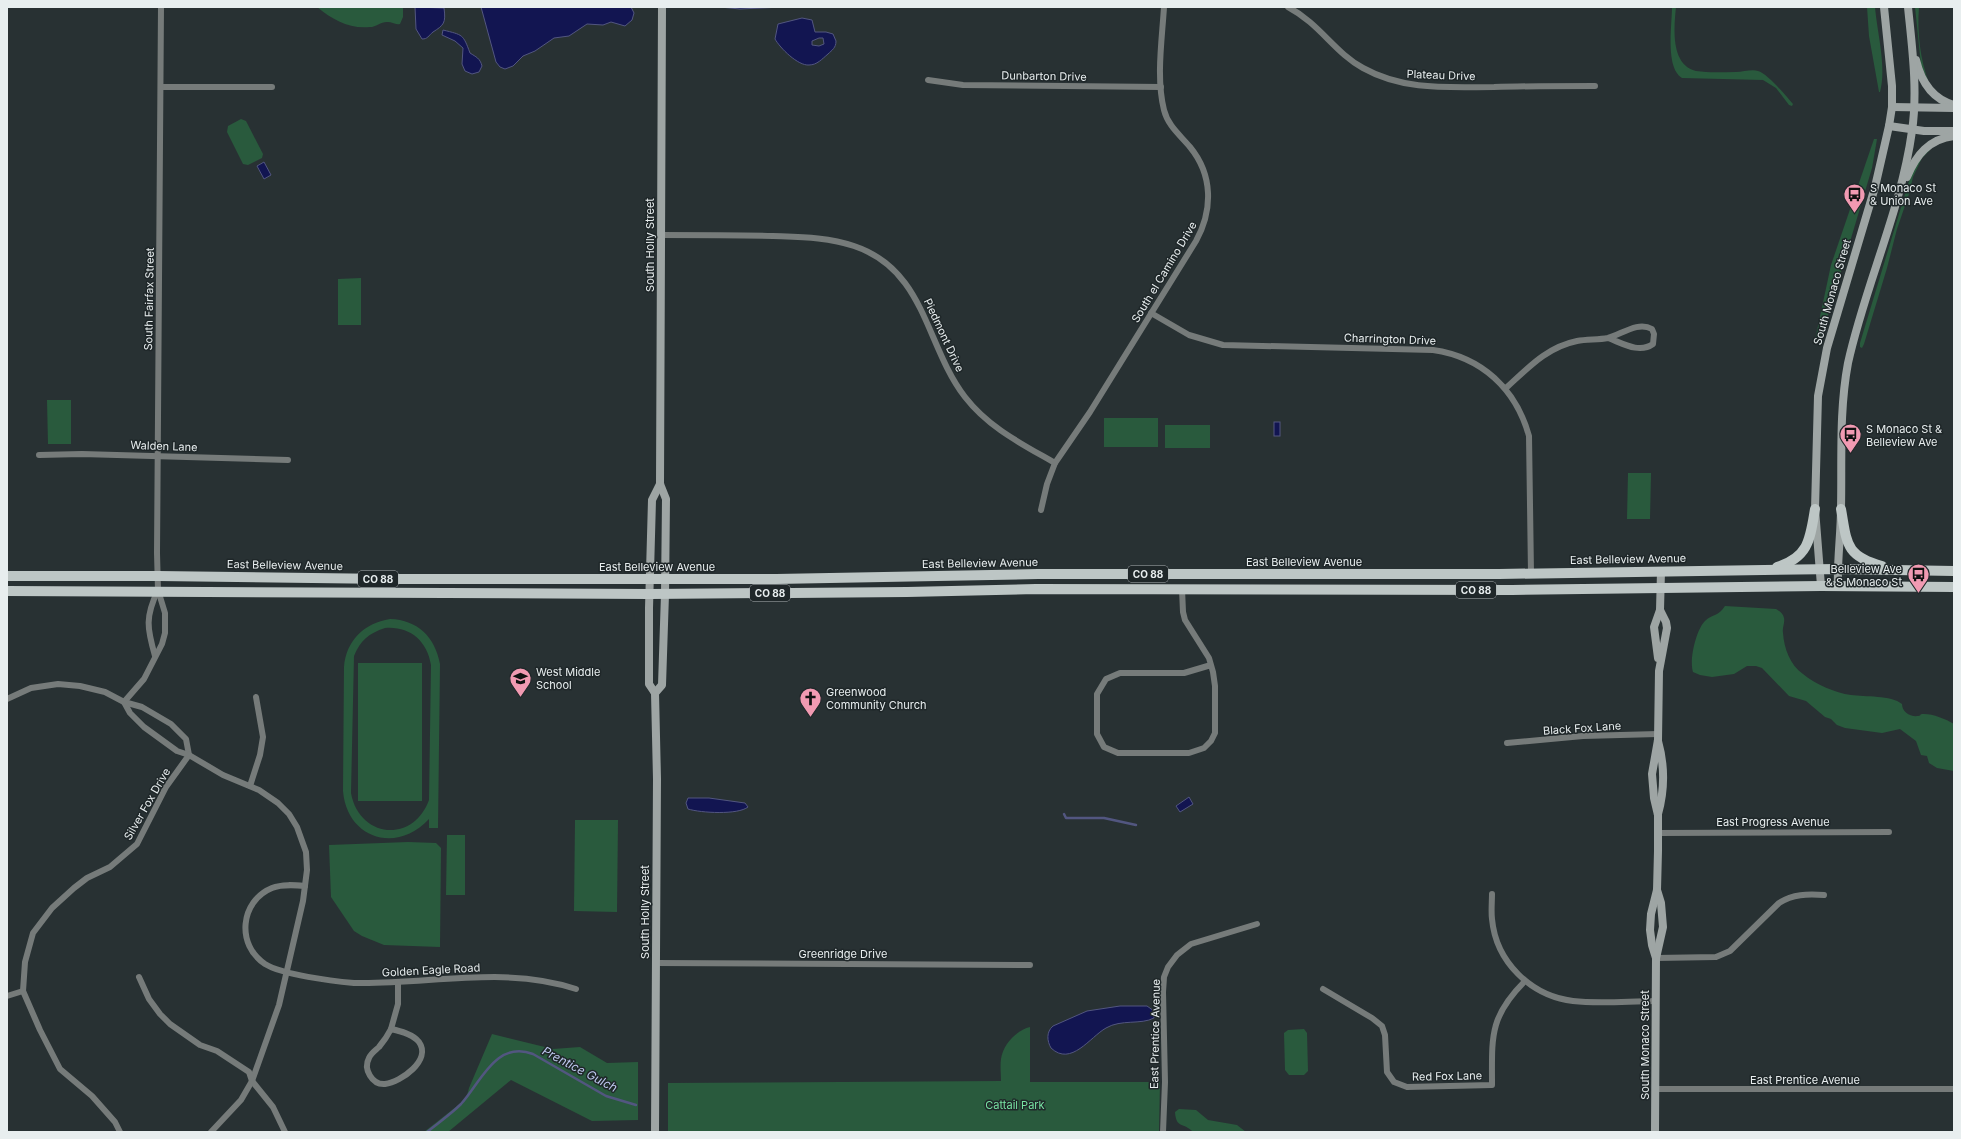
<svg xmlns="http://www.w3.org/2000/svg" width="1961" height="1139" font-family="Inter,sans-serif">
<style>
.green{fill:#295a3d;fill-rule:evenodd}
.water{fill:#121551;stroke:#525680;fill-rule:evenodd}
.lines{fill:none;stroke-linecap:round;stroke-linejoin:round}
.stream{stroke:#525680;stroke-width:2.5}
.street{stroke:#767b7a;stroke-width:6}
.secondary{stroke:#9ea5a4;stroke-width:8}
.primary{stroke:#bdc6c5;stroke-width:10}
.labels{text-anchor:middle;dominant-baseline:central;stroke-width:3;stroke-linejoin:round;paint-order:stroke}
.shield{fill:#1f2729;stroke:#acb2b4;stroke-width:1}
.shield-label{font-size:10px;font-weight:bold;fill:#e8eeef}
.street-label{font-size:11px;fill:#e8eeef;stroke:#1f2729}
.poi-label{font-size:11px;fill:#e8eeef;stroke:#1f2729;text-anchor:start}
.park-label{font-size:11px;fill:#77e3a2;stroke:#1f2729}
.water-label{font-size:12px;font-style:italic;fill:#bec9ef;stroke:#1f2729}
</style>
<rect width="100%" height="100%" fill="#283133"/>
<g class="green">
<path d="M 317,7 L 403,7 L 403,17 L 400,24 C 395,25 392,22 388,22 C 382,21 376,27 370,27 C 349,29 333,20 317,7 Z"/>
<path d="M 1672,7 L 1676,7 C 1674,27 1670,65 1696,71 C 1709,73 1723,72 1736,72 C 1743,72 1752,69 1758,71 C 1767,73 1786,96 1793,104 L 1792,106 L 1789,105 L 1776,88 L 1763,80 L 1682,78 C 1665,68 1672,25 1672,7 Z"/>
<path d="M 1867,7 L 1875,7 C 1877,32 1887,68 1880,92 L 1879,92 L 1869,36 Z"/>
<path d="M 1915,7 L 1919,7 C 1917,32 1920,59 1929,83 L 1921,65 Z"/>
<path d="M 241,119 L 246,121 L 263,154 L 262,158 L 248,165 L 243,164 L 227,132 L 228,126 Z"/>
<path d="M 1874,139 L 1877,139 L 1872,168 L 1821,339 L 1815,340 L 1831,265 Z"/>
<path d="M 1931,149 L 1922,158 L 1913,177 L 1909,194 L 1897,229 L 1887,268 L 1864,344 L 1862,348 L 1860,347 L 1860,343 L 1912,171 L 1920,156 Z"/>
<path d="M 361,278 L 361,325 L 338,325 L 338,279 Z"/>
<path d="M 47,400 L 71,400 L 71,444 L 48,444 Z"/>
<rect x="1104" y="418" width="54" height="29"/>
<rect x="1165" y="425" width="45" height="23"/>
<path d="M 1628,473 L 1651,473 L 1650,519 L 1627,519 Z"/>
<path d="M 1725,606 L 1776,609 C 1779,611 1783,613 1784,618 C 1785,623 1782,628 1783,633 C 1784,648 1790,665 1803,674 C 1815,684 1835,693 1851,695 C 1865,697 1891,695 1902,704 C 1902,712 1910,717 1918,716 C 1923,715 1918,714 1924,714 C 1933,714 1946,719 1954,724 L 1954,771 L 1937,768 L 1929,763 L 1927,756 L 1921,755 L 1916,741 L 1900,729 L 1882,733 L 1845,728 L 1837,725 L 1831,719 L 1825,717 L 1806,701 L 1789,696 L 1762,668 L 1756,666 L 1747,666 L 1734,674 L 1712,677 L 1700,675 L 1693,672 C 1689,660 1696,630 1705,621 C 1712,614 1718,617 1725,606 Z"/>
<path d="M 390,619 C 418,620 435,637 440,664 L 438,828 L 429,828 L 429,819 C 397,854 347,839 343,791 L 344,667 C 346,641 364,623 390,619 ZM 385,628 C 409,626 427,640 431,665 L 429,800 C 413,844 359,838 351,793 L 354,656 C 360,641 369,633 385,628 Z"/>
<rect x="358" y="663" width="64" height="138"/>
<path d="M 575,820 L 618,820 L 617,912 L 574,911 Z"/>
<path d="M 447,835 L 465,835 L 465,895 L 446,895 Z"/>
<path d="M 408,842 L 436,843 L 441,848 L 440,947 L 384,945 L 362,936 L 354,931 L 331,897 L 329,845 Z"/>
<path d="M 1030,1027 L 1030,1082 L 1160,1082 L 1159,1132 L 668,1132 L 668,1083 L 1001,1081 C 1001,1074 1000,1066 1001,1059 C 1003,1044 1017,1030 1030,1027 Z"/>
<path d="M 1304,1029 L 1307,1033 L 1308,1071 L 1304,1075 L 1289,1075 L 1285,1070 L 1284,1033 L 1288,1030 Z"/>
<path d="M 492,1034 L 553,1049 L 580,1047 L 607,1063 L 638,1062 L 638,1120 L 592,1121 L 511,1080 L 448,1132 L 424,1132 L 466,1099 L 469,1088 Z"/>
<path d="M 1179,1109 L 1196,1110 L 1208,1120 L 1237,1125 L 1246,1132 L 1193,1132 C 1184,1122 1176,1129 1175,1112 Z"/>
</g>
<g class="water">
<path d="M 415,7 L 444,8 C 446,23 444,25 433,32 C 428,36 428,39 422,39 L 416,29 Z"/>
<path d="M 481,7 L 631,7 L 634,13 L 632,20 L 625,26 L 611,22 L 603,25 L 587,24 L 569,36 L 554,38 L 535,51 L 523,56 L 513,66 L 505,69 L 500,67 L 496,62 Z"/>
<path d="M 720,7 L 783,7 L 740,9 Z"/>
<path d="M 802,18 L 812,20 L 815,32 L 826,32 L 833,34 L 836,41 C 836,48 832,50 828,54 C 822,59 817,65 809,65 C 798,66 780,48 775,39 L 778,24 ZM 819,38 L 823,38 L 824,44 L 819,46 L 812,45 L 812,41 Z"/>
<path d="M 443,30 C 463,35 463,34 470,53 C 476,57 480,58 482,66 L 479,72 L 472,74 L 465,71 L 462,64 L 463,48 L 455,41 L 442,35 Z"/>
<path d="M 264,162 L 271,175 L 264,179 L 257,166 Z"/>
<rect x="1274" y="422" width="6" height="14"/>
<path d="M 1189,797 L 1193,804 L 1180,812 L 1176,806 Z"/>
<path d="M 688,798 L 709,798 L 745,803 L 748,807 C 738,815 701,813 688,809 L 686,803 Z"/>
<path d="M 1120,1006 L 1147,1006 L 1154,1011 L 1154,1018 C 1141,1025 1121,1019 1106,1028 C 1090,1037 1071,1067 1051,1048 C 1047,1041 1046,1032 1053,1026 L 1087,1011 Z"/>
</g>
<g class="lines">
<g class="stream">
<path d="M 1064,814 L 1066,818 L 1104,818 L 1136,825"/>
<path d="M 427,1132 C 438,1123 451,1114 461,1104 C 481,1082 496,1040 533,1054 L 606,1096 L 636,1105"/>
</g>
<g class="street">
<path d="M 1288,7 C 1320,24 1334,52 1363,68 C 1404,91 1449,87 1494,87 C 1528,86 1561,86 1595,86"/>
<path d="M 928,80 L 963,85 L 1161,87"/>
<path d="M 161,87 L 272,87"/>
<path d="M 661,235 C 698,235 735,235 773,236 C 800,237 828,237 854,246 C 926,270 925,345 965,397 C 989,428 1022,444 1055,463"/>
<path d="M 1151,313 L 1189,335 L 1223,345 L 1433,350 C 1482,357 1516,389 1529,436 L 1531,573"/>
<path d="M 1506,388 C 1528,368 1547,347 1577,341 C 1587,339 1598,340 1608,338 C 1622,334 1638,321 1652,329 L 1654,334 L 1653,344 C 1639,354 1622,343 1608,338"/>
<path d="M 39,455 L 82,454 L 288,460"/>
<path d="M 1041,510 L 1047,484 L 1055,463 L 1090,412 L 1196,241 C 1213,210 1213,175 1190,147 C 1180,135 1168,126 1164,110 C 1156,78 1162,40 1164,7"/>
<path d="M 1182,589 L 1183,612 L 1185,620 L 1209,658 L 1213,672 L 1215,686 L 1215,733 L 1211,741 L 1204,748 L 1189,753 L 1118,753 L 1104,747 L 1097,734 L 1097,694 L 1106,679 L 1120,673 L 1184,673 L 1211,665"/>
<path d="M 155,656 C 147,628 145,617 158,590"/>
<path d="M 7,699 L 31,688 L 58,684 L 80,686 L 105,692 L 124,702 L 142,707 L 171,724 L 186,739 L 189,755"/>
<path d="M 124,702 L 144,679 L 162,644 L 165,633 L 165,613 L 158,590 L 157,553 L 161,7"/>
<path d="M 124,702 L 130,713 L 144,727 L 177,751 L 189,755 L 223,775 L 259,790 L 278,803 L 289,814 L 297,827 L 306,852 L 307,870 L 303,901 L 279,1005 L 252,1081 L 241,1100 L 211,1132"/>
<path d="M 1507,743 L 1583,736 L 1658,734"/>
<path d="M 250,786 L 260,755 L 263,737 L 256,697"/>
<path d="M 1658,833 L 1889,832"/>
<path d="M 305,886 C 294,885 282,884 272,888 C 240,901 236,945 265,964 C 283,975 332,981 354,983 C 428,985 504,965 576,989"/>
<path d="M 1492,894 C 1492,902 1491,911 1492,919 C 1496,962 1531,996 1573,1001 C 1600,1004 1629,1001 1656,1001"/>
<path d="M 1656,958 L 1716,957 L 1730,951 L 1779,903 C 1793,894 1807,894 1824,895"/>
<path d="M 655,963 L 1030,965"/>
<path d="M 139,977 L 149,999 L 160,1014 L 170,1024 L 200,1045 L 217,1051 L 249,1072 L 252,1081 L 273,1107 L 285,1132"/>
<path d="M 1323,989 L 1372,1018 L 1382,1026 L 1385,1035 L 1387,1072 L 1394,1082 L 1407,1087 L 1492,1085 C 1492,1037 1489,1017 1525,981"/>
<path d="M 7,996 L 23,991"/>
<path d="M 391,1029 C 400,1031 413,1034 419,1042 C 432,1060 401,1082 385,1084 C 372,1085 363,1069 369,1058 C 371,1053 376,1050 379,1047 C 384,1041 388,1035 391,1029 Z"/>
<path d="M 391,1029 L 398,1004 L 398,982"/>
<path d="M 1656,1089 L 1954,1089"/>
<path d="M 120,1132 L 115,1122 L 92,1096 L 60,1069 L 40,1030 L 23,991 L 25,962 L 33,933 L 52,908 L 74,888 L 87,878 L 110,867 L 137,844 L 166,787 L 189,755"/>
<path d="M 1163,1132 L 1165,1082 L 1163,992 L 1164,977 L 1168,967 L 1177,955 L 1191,944 L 1257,924"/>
</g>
<g class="secondary">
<path d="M 1916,60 C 1921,81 1932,99 1954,105"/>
<path d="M 1892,107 L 1954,108"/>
<path d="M 1889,126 L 1924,131 L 1954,131"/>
<path d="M 1907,177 C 1916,155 1929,139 1954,136"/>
<path d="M 1821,586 L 1815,509 L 1818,396 L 1827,348 L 1875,187 L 1889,126 L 1892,107 L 1892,86 L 1884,7"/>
<path d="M 1838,586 C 1837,560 1841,534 1841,508 C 1842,459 1839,411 1848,363 C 1865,285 1901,211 1912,131 C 1918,90 1912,47 1908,7"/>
<path d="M 1658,658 L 1654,627 L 1660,610"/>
<path d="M 655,693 L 662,685 L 665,594 L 666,499 L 660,484 L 662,7"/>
<path d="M 1658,814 C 1665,789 1665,766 1658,741"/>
<path d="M 1656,958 L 1652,945 L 1650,930 L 1651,914 L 1657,890 L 1658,851 L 1658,815 L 1654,798 L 1652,774 L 1658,740 L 1659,671 L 1667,628 L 1666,622 L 1660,610 L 1661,571"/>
<path d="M 655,1132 L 657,779 L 655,693 L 649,684 L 649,608 L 652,500 L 660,484"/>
<path d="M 1655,1132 L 1656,958 L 1663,927 L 1661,903 L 1657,890"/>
</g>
<g class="primary">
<path d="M 1841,509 C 1847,543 1845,556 1882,566"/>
<path d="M 1777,567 C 1809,557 1810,539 1815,509"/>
<path d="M 7,576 L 158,576 L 390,579 L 776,579 L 1038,574 L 1499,574 L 1837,569 L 1954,571"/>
<path d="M 7,591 L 650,594 L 907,592 L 1036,589 L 1512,590 L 1821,586 L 1954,587"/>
</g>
</g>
<defs>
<symbol id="bus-pin" viewBox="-11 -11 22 30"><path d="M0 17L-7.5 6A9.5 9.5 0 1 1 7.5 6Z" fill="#f19ab2" stroke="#1f2729"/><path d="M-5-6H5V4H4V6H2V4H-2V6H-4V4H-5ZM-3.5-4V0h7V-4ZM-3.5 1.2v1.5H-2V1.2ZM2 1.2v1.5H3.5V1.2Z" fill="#111"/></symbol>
<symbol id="school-pin" viewBox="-11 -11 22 30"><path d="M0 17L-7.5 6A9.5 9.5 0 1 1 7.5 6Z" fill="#f19ab2" stroke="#1f2729"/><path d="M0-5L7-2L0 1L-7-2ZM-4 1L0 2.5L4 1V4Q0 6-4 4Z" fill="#111"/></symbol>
<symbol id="church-pin" viewBox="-11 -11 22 30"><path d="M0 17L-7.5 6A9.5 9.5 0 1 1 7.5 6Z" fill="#f19ab2" stroke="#1f2729"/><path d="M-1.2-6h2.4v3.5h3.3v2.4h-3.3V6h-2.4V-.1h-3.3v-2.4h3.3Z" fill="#111"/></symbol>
</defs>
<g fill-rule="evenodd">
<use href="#bus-pin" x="1842" y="182" width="25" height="34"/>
<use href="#bus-pin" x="1838" y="422" width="25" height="34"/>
<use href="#bus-pin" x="1906" y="562" width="25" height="34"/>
<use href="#school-pin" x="508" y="666" width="25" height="34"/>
<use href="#church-pin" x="798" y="686" width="25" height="34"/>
</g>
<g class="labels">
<g class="shield">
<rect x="1128" y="566" width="40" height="16" rx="3"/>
<rect x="358" y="571" width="40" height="16" rx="3"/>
<rect x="1456" y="582" width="40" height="16" rx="3"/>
<rect x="750" y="585" width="40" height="16" rx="3"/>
</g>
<g class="shield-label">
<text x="1148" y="574">CO 88</text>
<text x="378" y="579">CO 88</text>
<text x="1476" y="590">CO 88</text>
<text x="770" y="593">CO 88</text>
</g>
<g class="street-label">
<text transform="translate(1441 75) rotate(2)">Plateau Drive</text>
<text transform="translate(1044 76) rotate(1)">Dunbarton Drive</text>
<text transform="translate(650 245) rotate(-90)">South Holly Street</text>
<text transform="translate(1164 272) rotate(-59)">South el Camino Drive</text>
<text transform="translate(1832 292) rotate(-74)">South Monaco Street</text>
<text transform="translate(149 299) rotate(-89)">South Fairfax Street</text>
<text transform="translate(944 335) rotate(65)">Piedmont Drive</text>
<text transform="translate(1390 339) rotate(2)">Charrington Drive</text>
<text transform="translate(164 446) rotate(2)">Walden Lane</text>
<text transform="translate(1628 559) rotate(-1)">East Belleview Avenue</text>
<text x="1304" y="562">East Belleview Avenue</text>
<text transform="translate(980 563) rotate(-1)">East Belleview Avenue</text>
<text transform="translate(285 565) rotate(1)">East Belleview Avenue</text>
<text x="657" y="567">East Belleview Avenue</text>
<text transform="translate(1582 728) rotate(-4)">Black Fox Lane</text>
<text transform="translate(147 804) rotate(-60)">Silver Fox Drive</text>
<text x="1773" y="822">East Progress Avenue</text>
<text transform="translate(645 912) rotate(-90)">South Holly Street</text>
<text x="843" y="954">Greenridge Drive</text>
<text transform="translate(431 970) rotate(-3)">Golden Eagle Road</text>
<text transform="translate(1155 1034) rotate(-89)">East Prentice Avenue</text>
<text transform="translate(1645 1045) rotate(-90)">South Monaco Street</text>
<text transform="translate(1447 1076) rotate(-1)">Red Fox Lane</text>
<text x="1805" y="1080">East Prentice Avenue</text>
</g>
<g class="poi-label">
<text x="1870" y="188">S Monaco St<tspan x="1870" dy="13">&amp; Union Ave</tspan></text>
<text x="1866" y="429">S Monaco St &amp;<tspan x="1866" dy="13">Belleview Ave</tspan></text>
<text x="1902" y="569" text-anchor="end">Belleview Ave<tspan x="1902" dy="13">&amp; S Monaco St</tspan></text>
<text x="536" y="672">West Middle<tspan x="536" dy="13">School</tspan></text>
<text x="826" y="692">Greenwood<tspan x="826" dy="13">Community Church</tspan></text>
</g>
<g class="park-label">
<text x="1015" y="1105">Cattail Park</text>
</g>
<g class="water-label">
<text transform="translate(580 1069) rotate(28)">Prentice Gulch</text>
</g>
</g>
<rect width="1961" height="1139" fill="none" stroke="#e8eeef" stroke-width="16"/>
</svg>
